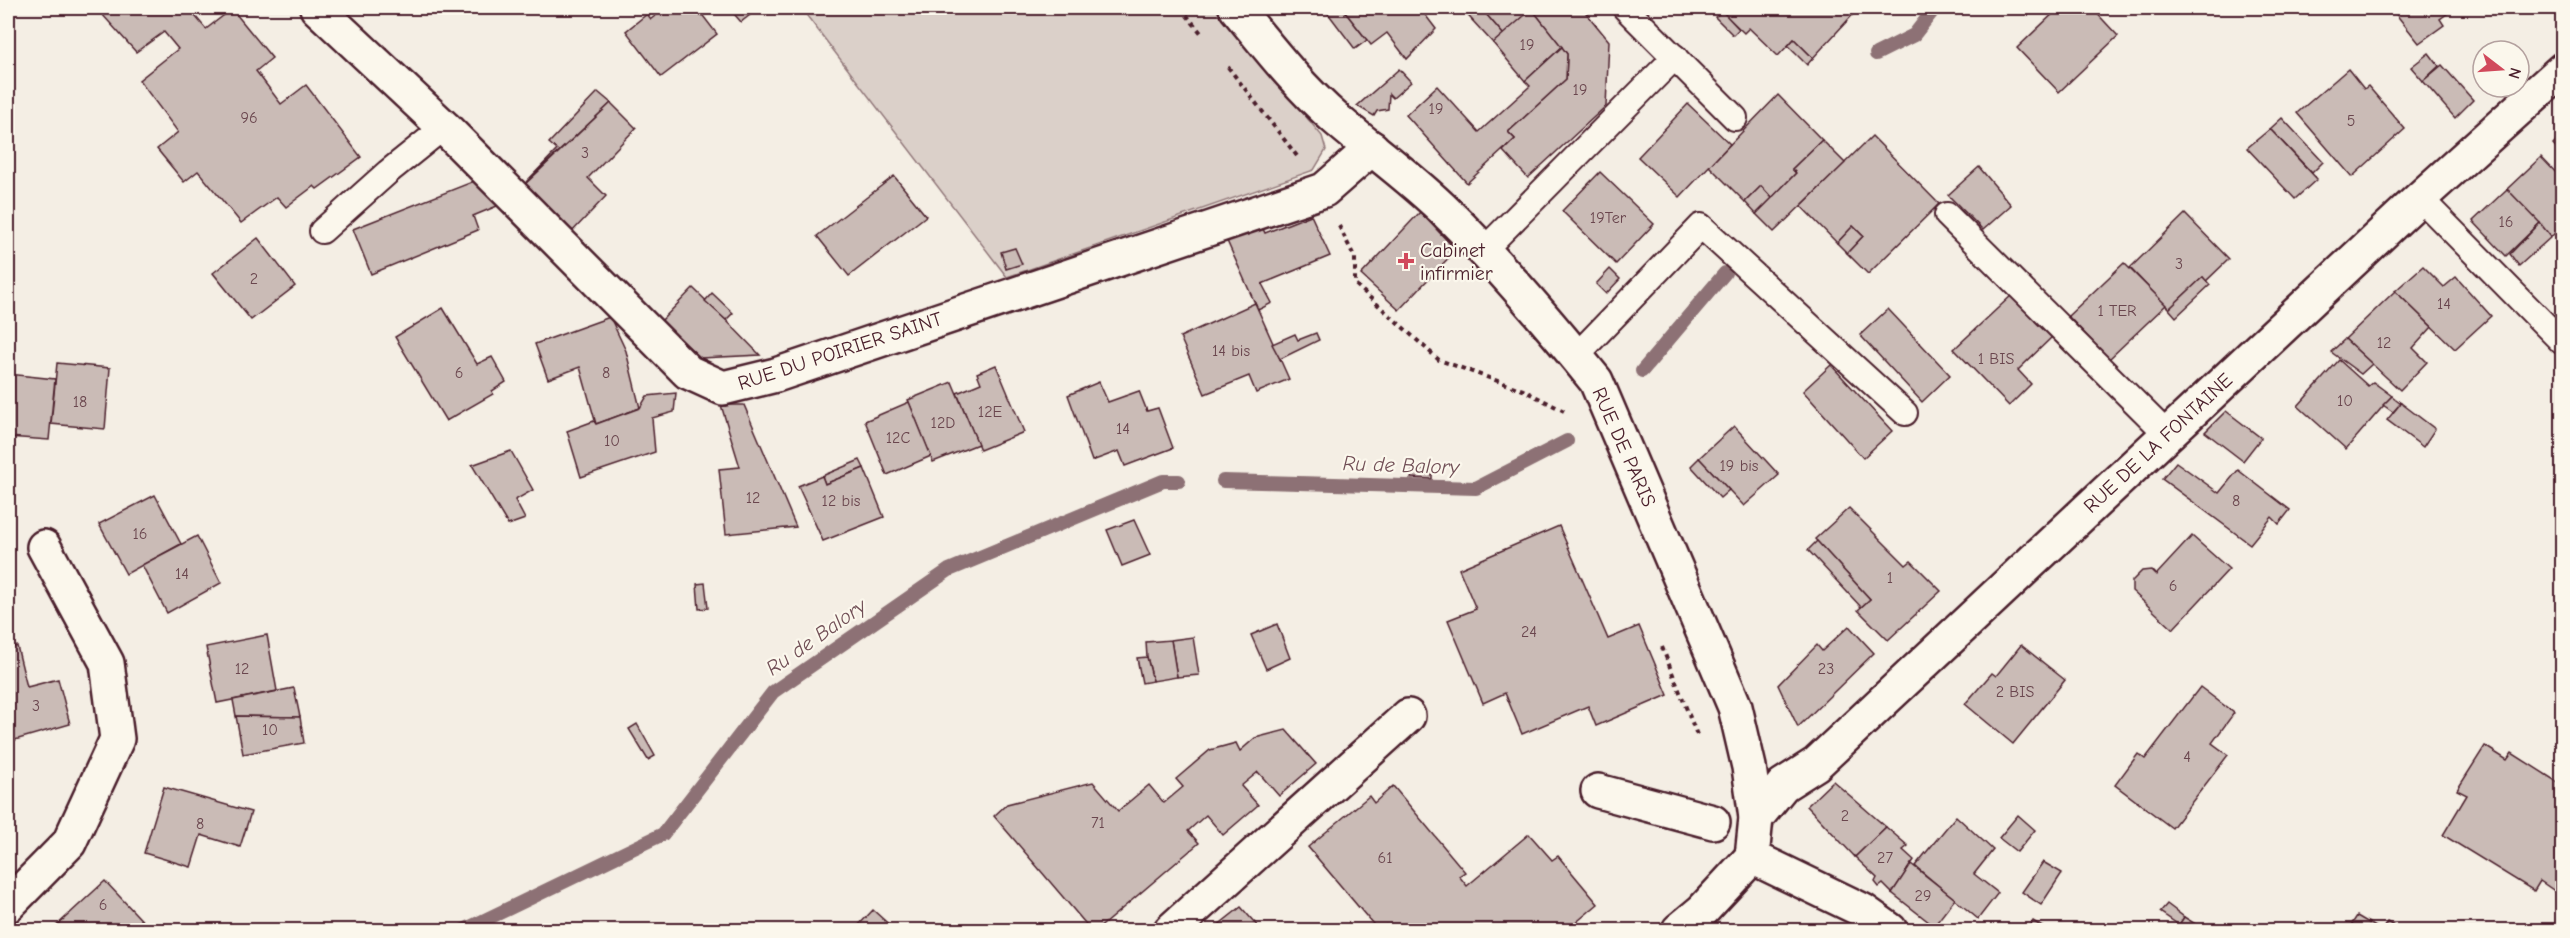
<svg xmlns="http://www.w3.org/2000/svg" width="2570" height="938" font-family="'Comic Neue',sans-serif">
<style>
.green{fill:#dbd0c9;stroke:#92787a;stroke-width:1.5}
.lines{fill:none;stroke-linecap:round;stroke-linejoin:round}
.stream{stroke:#8d7174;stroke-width:14}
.building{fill:#cabbb6;stroke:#4a1f2b;stroke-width:1.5}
.service-casing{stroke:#4a1f2b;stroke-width:28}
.minor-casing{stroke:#4a1f2b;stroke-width:38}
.path{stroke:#4a1f2b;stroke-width:4;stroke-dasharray:4.5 4.5;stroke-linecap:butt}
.service{stroke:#fbf7ec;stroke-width:24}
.minor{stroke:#fbf7ec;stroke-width:33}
.poi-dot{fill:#d1495b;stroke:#fbf7ec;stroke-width:2}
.labels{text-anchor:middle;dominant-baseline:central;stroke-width:4.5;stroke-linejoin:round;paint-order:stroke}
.number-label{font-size:16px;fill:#6a464e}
.poi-label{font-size:20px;fill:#4a1f2b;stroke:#fbf7ec;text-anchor:start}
.street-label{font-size:20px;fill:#4a1f2b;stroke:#fbf7ec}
.water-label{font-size:21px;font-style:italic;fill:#714f56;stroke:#fbf7ec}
</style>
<rect width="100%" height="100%" fill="#f4eee4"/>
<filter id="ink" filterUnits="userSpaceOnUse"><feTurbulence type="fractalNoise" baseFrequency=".0167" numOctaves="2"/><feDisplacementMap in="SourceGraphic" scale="12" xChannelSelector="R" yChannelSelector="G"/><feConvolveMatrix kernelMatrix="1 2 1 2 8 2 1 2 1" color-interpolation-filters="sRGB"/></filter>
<g filter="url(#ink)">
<path class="green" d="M 801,8 L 1216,8 L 1322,136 L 1326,150 L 1314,170 L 1007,277 Z"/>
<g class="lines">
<g class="stream">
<path d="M 1876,54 L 1914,35 L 1935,8"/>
<path d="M 1642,371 L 1725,273"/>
<path d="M 1223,481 L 1476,488 L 1567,441"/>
<path d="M 464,930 L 663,834 L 773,692 L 949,570 L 1163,481 L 1179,481"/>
</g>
</g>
<g class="building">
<path d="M 109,8 L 193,8 L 190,10 L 206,29 L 232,9 L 272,58 L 256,71 L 281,104 L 306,85 L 361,157 L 317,189 L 314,186 L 286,207 L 277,197 L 241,223 L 198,171 L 184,182 L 157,149 L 178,132 L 139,80 L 178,49 L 164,32 L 136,52 L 101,13 Z"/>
<path d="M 666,8 L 697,8 L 717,34 L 661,77 L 626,31 L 647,14 L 651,19 Z"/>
<path d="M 729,8 L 759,8 L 741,22 Z"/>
<path d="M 1324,8 L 1342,8 L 1367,40 L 1355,49 Z"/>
<path d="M 1342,8 L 1420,8 L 1436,29 L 1407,59 L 1387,33 L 1371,45 Z"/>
<path d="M 1461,8 L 1481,8 L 1504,35 L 1493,43 Z"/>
<path d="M 1481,8 L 1531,8 L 1532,9 L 1504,35 Z"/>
<path d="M 1531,8 L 1582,8 L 1609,41 L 1606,106 L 1528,178 L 1503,151 L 1515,139 L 1508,132 L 1566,79 L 1567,54 Z"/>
<path d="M 1718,8 L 1859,8 L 1813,58 L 1794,39 L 1778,56 L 1749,28 L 1744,33 Z"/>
<path d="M 2059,8 L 2092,8 L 2118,36 L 2059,92 L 2017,48 Z"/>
<path d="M 2391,8 L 2455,8 L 2440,19 L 2444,25 L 2419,43 Z"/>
<path d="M 1532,9 L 1562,47 L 1525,81 L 1493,43 Z"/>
<path d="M 1722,11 L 1739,29 L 1733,35 L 1715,17 Z"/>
<path d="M 1794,39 L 1813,58 L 1807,65 L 1788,46 Z"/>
<path d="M 1562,47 L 1567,54 L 1566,79 L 1508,132 L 1515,139 L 1467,183 L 1406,115 L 1437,86 L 1479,132 L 1530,86 L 1525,81 Z"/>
<path d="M 2429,53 L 2439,66 L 2423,81 L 2411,67 Z"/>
<path d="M 2442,65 L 2473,100 L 2455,118 L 2423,81 Z"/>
<path d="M 1399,69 L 1411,82 L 1393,98 L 1389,94 L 1388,109 L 1377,111 L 1374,116 L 1357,106 Z"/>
<path d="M 2348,69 L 2364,89 L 2368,86 L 2405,129 L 2352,177 L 2297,113 Z"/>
<path d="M 598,92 L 611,103 L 526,182 L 557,150 L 549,143 Z"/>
<path d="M 1778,95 L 1822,140 L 1792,169 L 1796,173 L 1772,198 L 1761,186 L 1745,202 L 1709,166 Z"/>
<path d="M 611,103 L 636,128 L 588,178 L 606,196 L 570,234 L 521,188 Z"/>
<path d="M 1688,104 L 1730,144 L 1680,197 L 1638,157 Z"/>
<path d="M 2282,118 L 2323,162 L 2312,173 L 2270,129 Z"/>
<path d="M 2270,129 L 2317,179 L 2295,199 L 2247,148 Z"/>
<path d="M 2562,135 L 2562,154 L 2553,144 Z"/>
<path d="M 1872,136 L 1939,204 L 1868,274 L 1847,253 L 1863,236 L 1853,226 L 1837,243 L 1801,206 Z"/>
<path d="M 1822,140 L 1845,163 L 1774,232 L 1756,214 L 1796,173 L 1792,169 Z"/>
<path d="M 2541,157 L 2562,179 L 2562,226 L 2551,237 L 2507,189 Z"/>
<path d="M 1979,167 L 2011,205 L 1983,230 L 1948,195 Z"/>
<path d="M 1600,172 L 1654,224 L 1616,264 L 1562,211 Z"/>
<path d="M 894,176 L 926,216 L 849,276 L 817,236 Z"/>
<path d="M 477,180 L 502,204 L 473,216 L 478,230 L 371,274 L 353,229 Z"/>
<path d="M 1761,186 L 1772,198 L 1756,214 L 1745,202 Z"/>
<path d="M 2507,189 L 2540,223 L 2506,256 L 2473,221 Z"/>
<path d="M 1420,212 L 1456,250 L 1399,310 L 1361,275 Z"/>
<path d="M 2185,214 L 2229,259 L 2206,281 L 2203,277 L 2169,309 L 2130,268 Z"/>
<path d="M 1311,215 L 1330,256 L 1262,284 L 1272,303 L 1258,310 L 1227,241 L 1262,227 L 1265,233 Z"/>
<path d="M 2540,223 L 2551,237 L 2519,266 L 2510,254 Z"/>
<path d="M 1853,226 L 1863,236 L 1847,253 L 1837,243 Z"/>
<path d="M 258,238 L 295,286 L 251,320 L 213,273 Z"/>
<path d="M 1015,248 L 1022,264 L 1006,269 L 1001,252 Z"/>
<path d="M 2124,263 L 2166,305 L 2109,359 L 2068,316 Z"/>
<path d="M 2423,266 L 2444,287 L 2456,277 L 2491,316 L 2455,349 L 2395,291 Z"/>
<path d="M 1610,269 L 1620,279 L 1606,294 L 1596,284 Z"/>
<path d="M 2203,277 L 2210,285 L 2176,317 L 2169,309 Z"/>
<path d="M 693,288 L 726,320 L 760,355 L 701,358 L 661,321 Z"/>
<path d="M 2395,291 L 2432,327 L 2413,348 L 2427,362 L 2400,390 L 2345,339 Z"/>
<path d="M 712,293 L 733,313 L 726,320 L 705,301 Z"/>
<path d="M 2013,294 L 2053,336 L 2018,370 L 2031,384 L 2009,406 L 1954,349 Z"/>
<path d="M 1255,303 L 1289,379 L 1256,393 L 1249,376 L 1205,394 L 1180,337 Z"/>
<path d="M 443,308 L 477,364 L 492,357 L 506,382 L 492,391 L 493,394 L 446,421 L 395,337 Z"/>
<path d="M 1888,309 L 1950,375 L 1922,402 L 1860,335 Z"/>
<path d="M 610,317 L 626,351 L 640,408 L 596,424 L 580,367 L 548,379 L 535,344 Z"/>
<path d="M 1316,333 L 1319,340 L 1280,359 L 1272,344 L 1295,334 L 1298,340 Z"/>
<path d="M 2345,339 L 2372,364 L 2361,374 L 2331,352 Z"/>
<path d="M 2339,360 L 2368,386 L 2373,382 L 2392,396 L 2346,449 L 2298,406 Z"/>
<path d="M 57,363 L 110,368 L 105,429 L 51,424 Z"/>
<path d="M 996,365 L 1024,432 L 980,450 L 957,393 L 981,383 L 977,373 Z"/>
<path d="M 1831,365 L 1892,431 L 1863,458 L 1803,391 Z"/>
<path d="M 8,374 L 55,379 L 49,440 L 8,437 Z"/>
<path d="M 952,382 L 978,444 L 933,462 L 908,400 Z"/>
<path d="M 1099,382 L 1108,402 L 1139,391 L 1147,411 L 1158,408 L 1173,448 L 1125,466 L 1119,451 L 1092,461 L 1068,395 Z"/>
<path d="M 676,393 L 674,412 L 652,418 L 655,452 L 581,477 L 567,431 L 594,421 L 596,424 L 640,408 L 647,396 Z"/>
<path d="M 2392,396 L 2401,403 L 2393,412 L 2383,405 Z"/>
<path d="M 909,402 L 931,456 L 887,475 L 865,421 Z"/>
<path d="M 2401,403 L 2435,429 L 2423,447 L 2387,420 Z"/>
<path d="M 721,405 L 744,405 L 796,527 L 726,534 L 719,469 L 740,467 Z"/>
<path d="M 2226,411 L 2261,438 L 2243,461 L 2205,432 Z"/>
<path d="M 1734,426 L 1779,475 L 1744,506 L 1699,458 Z"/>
<path d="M 511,451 L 533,490 L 515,500 L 525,519 L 508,525 L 472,465 Z"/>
<path d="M 1699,458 L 1729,490 L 1720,498 L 1691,466 Z"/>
<path d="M 860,460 L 864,468 L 825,484 L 822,476 Z"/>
<path d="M 2176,462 L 2219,493 L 2238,470 L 2290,510 L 2279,524 L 2272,517 L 2250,544 L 2162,479 Z"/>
<path d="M 864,468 L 884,517 L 823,541 L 798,486 L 822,476 L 825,484 Z"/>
<path d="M 1412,469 L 1432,469 L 1432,479 L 1411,478 Z"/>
<path d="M 155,495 L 181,544 L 126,574 L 99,524 Z"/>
<path d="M 1849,508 L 1906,565 L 1911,561 L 1941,591 L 1888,640 L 1858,610 L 1870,599 L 1815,539 Z"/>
<path d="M 1134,520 L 1150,555 L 1122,566 L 1107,530 Z"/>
<path d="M 1559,526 L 1608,639 L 1639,626 L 1668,695 L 1596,726 L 1588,706 L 1522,734 L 1505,693 L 1483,703 L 1448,620 L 1476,609 L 1459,569 Z"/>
<path d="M 197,536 L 221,583 L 167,613 L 142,565 Z"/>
<path d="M 2192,536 L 2229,569 L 2173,629 L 2132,591 L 2132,581 L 2142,571 L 2151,570 L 2156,575 Z"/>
<path d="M 1817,541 L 1870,599 L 1861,607 L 1808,550 Z"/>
<path d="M 705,583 L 708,608 L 699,609 L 697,584 Z"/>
<path d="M 1277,624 L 1290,658 L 1266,669 L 1251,635 Z"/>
<path d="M 1849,626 L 1874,653 L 1798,727 L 1778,685 L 1817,645 L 1822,651 Z"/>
<path d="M 267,635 L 277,691 L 217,703 L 206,647 Z"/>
<path d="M 1193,637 L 1199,675 L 1177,677 L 1171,640 Z"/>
<path d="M 1171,640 L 1177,677 L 1153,681 L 1147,657 L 1146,642 Z"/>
<path d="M 2021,645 L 2065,680 L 2013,744 L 1965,704 L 1992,673 L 1996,676 Z"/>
<path d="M 17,646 L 27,687 L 58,679 L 70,724 L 8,742 L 8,649 Z"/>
<path d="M 1147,657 L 1153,681 L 1142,683 L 1137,658 Z"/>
<path d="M 2200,687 L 2234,713 L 2212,743 L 2228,755 L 2172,828 L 2115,785 L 2138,754 L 2145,759 Z"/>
<path d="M 294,688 L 300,717 L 236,716 L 233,700 Z"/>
<path d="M 236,716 L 300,717 L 304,743 L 243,754 Z"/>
<path d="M 637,724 L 655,756 L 648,760 L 629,729 Z"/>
<path d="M 1286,730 L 1316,764 L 1279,796 L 1258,772 L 1241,786 L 1258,805 L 1223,835 L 1206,815 L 1188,831 L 1199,843 L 1097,930 L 1091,930 L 994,816 L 1007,804 L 1093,782 L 1118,811 L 1149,785 L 1164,803 L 1183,787 L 1176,779 L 1210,750 L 1236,743 L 1240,751 L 1255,738 Z"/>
<path d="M 2485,746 L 2507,760 L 2512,753 L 2562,785 L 2562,896 L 2540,881 L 2534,891 L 2443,835 L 2467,795 L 2457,790 Z"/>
<path d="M 1833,781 L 1886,827 L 1855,857 L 1807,806 Z"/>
<path d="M 1393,786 L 1465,872 L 1459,876 L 1467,886 L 1529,834 L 1552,860 L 1558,856 L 1598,904 L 1567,930 L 1391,930 L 1386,925 L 1378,930 L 1308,847 L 1369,796 L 1374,803 Z"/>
<path d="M 164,787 L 251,812 L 240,847 L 201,835 L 191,867 L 144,853 Z"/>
<path d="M 2018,815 L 2035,830 L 2017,852 L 1999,838 Z"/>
<path d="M 1956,816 L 1993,850 L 1974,874 L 1998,893 L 1978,919 L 1915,866 Z"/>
<path d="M 1886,827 L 1908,846 L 1903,850 L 1914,860 L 1892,893 L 1883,884 L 1879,887 L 1875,882 L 1877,878 L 1855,857 Z"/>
<path d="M 2043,862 L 2062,873 L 2041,905 L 2022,892 Z"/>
<path d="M 1911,864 L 1955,899 L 1934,926 L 1892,893 Z"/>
<path d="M 105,881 L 151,930 L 56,930 L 54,928 Z"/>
<path d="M 2167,904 L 2184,917 L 2179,925 L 2160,912 Z"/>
<path d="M 1241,907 L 1261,930 L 1212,930 Z"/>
<path d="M 873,910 L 895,930 L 854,930 Z"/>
<path d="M 2357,916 L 2381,930 L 2348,930 Z"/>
<path d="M 2184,917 L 2197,925 L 2193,930 L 2186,930 L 2179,925 Z"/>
<path d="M 2033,921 L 2047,930 L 2028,930 Z"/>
<path d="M 2387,922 L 2401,930 L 2382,930 Z"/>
</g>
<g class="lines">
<defs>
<g id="service">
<path d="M 1625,8 L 1735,118"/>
<path d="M 2420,198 L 2562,342"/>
<path d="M 1947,215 L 2167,434"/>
<path d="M 322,231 L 388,172 L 444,127"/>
<path d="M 1484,250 L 1675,57"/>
<path d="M 1576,356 L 1701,226 L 1905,413"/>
</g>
<g id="minor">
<path d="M 317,8 L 444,127 L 688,372 L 723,388 L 776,375 L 1324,190 L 1372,148"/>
<path d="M 1236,8 C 1268,47 1298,86 1337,120 C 1373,151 1414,180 1448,214 C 1501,266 1549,323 1596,381 L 1735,707 L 1749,767 L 1756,818 L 1752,857"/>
<path d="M 1598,791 L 1713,822"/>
<path d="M 1756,818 L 1783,785 L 1816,764 L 2420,198 L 2562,70"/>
<path d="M 1752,857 L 1862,910 L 1890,930"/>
<path d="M 8,905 L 69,843 L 117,739 L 107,663 L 44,547"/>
<path d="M 1171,930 L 1408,716"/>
<path d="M 1679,930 L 1703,910 L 1752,857"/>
</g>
</defs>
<use href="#service" class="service-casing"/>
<use href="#minor" class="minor-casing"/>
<g class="path">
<path d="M 1181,8 L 1201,33"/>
<path d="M 1228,67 L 1297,156"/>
<path d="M 1339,226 L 1355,258 L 1355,284 L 1439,360 L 1523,390 L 1564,411"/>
<path d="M 1662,647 L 1697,735"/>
</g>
<use href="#service" class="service"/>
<use href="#minor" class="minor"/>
</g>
</g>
<path class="poi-dot" d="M1403 252h6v6h6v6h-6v6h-6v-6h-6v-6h6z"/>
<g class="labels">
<g class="number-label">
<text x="1527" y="45">19</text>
<text x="1580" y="90">19</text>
<text x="1436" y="109">19</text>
<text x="249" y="118">96</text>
<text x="2351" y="121">5</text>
<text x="585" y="153">3</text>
<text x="1608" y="218">19Ter</text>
<text x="2506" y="222">16</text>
<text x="2179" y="264">3</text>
<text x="254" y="279">2</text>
<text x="2444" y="304">14</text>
<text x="2117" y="311">1 TER</text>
<text x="2384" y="343">12</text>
<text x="1231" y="351">14 bis</text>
<text x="1996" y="359">1 BIS</text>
<text x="459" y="373">6</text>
<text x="606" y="373">8</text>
<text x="2345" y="401">10</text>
<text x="80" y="402">18</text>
<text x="990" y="412">12E</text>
<text x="943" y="423">12D</text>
<text x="1123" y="429">14</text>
<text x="898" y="438">12C</text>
<text x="612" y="441">10</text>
<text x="1739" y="466">19 bis</text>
<text x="753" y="498">12</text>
<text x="841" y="501">12 bis</text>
<text x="2236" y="501">8</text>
<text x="140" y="534">16</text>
<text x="182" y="574">14</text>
<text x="1890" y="578">1</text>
<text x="2173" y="586">6</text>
<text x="1529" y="632">24</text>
<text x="242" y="669">12</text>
<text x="1826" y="669">23</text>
<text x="2015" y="692">2 BIS</text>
<text x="36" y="706">3</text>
<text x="270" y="730">10</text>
<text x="2187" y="757">4</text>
<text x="1845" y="816">2</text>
<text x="1098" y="823">71</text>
<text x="200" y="824">8</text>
<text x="1385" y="858">61</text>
<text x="1885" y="858">27</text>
<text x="1923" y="896">29</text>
<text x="103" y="905">6</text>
</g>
<g class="poi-label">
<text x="1420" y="250">Cabinet<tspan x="1420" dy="23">infirmier</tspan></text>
</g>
<g class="street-label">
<text transform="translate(840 351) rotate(-18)">RUE DU POIRIER SAINT</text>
<text transform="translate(2158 443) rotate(-43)">RUE DE LA FONTAINE</text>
<text transform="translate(1624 447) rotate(66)">RUE DE PARIS</text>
</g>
<g class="water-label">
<text transform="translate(1401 465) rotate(2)">Ru de Balory</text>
<text transform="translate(816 637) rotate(-35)">Ru de Balory</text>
</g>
</g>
<rect width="2570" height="938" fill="none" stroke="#fbf7ec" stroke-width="30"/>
<rect x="15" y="15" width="2540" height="908" fill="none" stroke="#4a1f2b" stroke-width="2" filter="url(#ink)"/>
<g transform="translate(2501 69) rotate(107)"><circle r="28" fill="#fbf7ec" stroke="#b4a19f" stroke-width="1.5"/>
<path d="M0-4.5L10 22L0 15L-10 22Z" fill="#d1495b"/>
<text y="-9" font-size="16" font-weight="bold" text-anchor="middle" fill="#4a1f2b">N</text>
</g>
</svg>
